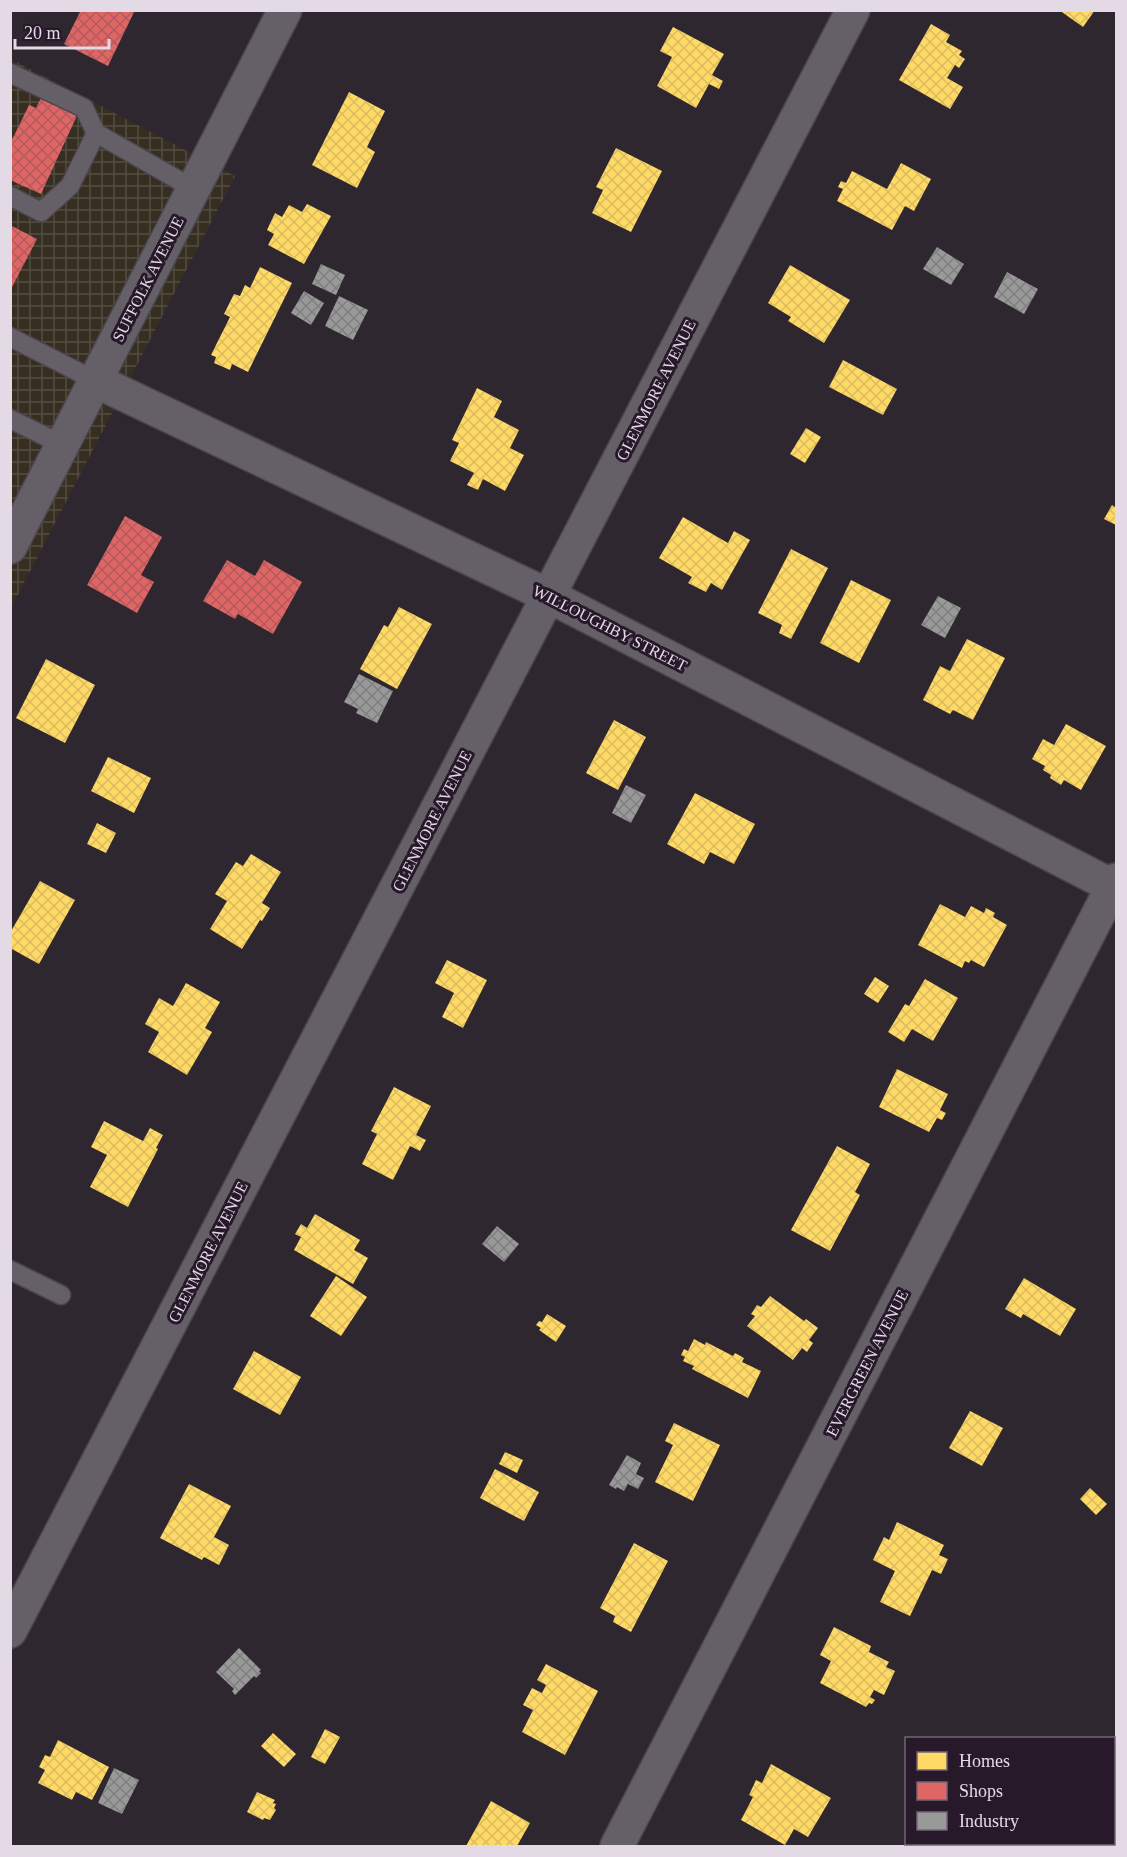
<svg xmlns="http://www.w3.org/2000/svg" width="1127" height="1857" font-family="Georgia,serif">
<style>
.industrial{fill:url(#industrial-grid)}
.homes{fill:url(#homes-cross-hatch)}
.shops{fill:url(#shops-cross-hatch)}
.industry{fill:url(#industry-cross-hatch)}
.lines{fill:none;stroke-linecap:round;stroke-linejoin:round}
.lane-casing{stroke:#4c454d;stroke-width:21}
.street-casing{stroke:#4c454d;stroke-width:36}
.secondary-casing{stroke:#4c454d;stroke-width:36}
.lane{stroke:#655f67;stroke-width:18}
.street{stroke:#655f67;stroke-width:33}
.secondary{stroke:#655f67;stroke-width:33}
.labels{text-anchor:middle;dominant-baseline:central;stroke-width:6;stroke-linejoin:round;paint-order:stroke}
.street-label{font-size:16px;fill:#e3dae6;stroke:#27192a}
</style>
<defs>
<pattern id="industrial-grid" width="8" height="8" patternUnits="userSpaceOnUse" patternTransform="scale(1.5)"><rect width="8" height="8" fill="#362e21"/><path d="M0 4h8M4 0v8" fill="none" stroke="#534c41"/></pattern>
<pattern id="homes-cross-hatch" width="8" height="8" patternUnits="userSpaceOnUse" patternTransform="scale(1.5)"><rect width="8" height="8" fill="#ffd966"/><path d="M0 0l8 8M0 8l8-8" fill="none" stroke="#dabb5f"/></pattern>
<pattern id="shops-cross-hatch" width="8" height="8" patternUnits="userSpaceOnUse" patternTransform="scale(1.5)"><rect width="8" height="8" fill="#e06666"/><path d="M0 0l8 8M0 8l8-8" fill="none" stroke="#b15b5c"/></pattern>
<pattern id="industry-cross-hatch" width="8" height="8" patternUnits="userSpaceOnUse" patternTransform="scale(1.5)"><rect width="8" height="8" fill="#999"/><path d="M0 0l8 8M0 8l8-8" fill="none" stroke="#807f80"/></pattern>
</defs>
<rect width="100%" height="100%" fill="#2e2730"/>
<path class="industrial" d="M 11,59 L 235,176 L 11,608 Z"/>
<g class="homes">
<path d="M 1059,10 L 1095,10 L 1083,27 Z"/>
<path d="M 931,24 L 950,35 L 946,42 L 962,51 L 959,55 L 965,59 L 959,68 L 955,65 L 947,78 L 963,87 L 950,109 L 899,80 Z"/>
<path d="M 673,27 L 724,54 L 712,75 L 723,81 L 719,89 L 709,84 L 696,108 L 657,86 L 672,57 L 660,51 Z"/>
<path d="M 349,92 L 385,111 L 367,147 L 375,152 L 357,188 L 312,165 Z"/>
<path d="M 616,148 L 662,171 L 631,232 L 592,213 L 603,190 L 596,187 Z"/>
<path d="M 901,163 L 931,179 L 914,211 L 905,206 L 892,230 L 837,201 L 843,189 L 838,187 L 841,181 L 846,183 L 852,171 L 887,189 Z"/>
<path d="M 307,204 L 331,216 L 304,264 L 268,245 L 274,234 L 267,230 L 275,213 L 282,217 L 289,205 L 302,212 Z"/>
<path d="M 790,265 L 850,300 L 824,343 L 788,321 L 791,317 L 768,303 Z"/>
<path d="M 260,267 L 292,283 L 248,372 L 232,364 L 230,370 L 214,363 L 216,357 L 211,355 L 230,317 L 224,314 L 234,294 L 240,296 L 245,285 L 250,288 Z"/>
<path d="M 843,360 L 897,389 L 883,415 L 829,387 Z"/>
<path d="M 477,388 L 502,401 L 494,417 L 519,430 L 510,448 L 524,455 L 505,491 L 483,479 L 478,490 L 467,485 L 474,473 L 450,461 L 459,443 L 452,440 Z"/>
<path d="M 806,428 L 821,437 L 805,463 L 790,454 Z"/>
<path d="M 1112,505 L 1116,508 L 1116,525 L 1104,519 Z"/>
<path d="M 683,517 L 728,543 L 734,531 L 750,540 L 722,590 L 711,583 L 706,592 L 688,583 L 692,577 L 659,558 Z"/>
<path d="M 791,549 L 828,568 L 791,639 L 779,633 L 782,625 L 758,613 Z"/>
<path d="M 851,580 L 891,600 L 859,663 L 820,643 Z"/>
<path d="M 399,607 L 432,624 L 397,689 L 360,669 L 384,625 L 388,627 Z"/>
<path d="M 967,639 L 1005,658 L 973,720 L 953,710 L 950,714 L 923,700 L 940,666 L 950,671 Z"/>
<path d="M 46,659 L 95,685 L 65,743 L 16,718 Z"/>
<path d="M 614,720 L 646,737 L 618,790 L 586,773 Z"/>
<path d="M 1066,724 L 1106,746 L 1081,790 L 1064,780 L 1061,785 L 1050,778 L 1051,775 L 1043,770 L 1045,766 L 1032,759 L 1043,739 L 1054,745 Z"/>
<path d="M 108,757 L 151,778 L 134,813 L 91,791 Z"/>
<path d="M 695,793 L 755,824 L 734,864 L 710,852 L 704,864 L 667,844 Z"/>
<path d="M 97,823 L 116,833 L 106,853 L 87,844 Z"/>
<path d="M 251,854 L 281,872 L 262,903 L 270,908 L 262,921 L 260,920 L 242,949 L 210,929 L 227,901 L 215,894 L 236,862 L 243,866 Z"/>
<path d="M 40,881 L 75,900 L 39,964 L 10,948 L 10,933 Z"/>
<path d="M 940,904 L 965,917 L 971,906 L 984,913 L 986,908 L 995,913 L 993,917 L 1007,925 L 984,967 L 971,960 L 969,963 L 965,961 L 962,968 L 918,945 Z"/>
<path d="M 447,960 L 487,980 L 463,1028 L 442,1017 L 454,993 L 435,983 Z"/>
<path d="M 875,977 L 889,986 L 878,1003 L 864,994 Z"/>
<path d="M 925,979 L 958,998 L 933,1041 L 912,1029 L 904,1042 L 888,1032 L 905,1004 L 909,1006 Z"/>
<path d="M 186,983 L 220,1002 L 205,1028 L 212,1032 L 187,1075 L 148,1052 L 159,1032 L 145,1024 L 159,998 L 173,1006 Z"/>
<path d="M 897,1069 L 948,1094 L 940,1110 L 946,1113 L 942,1120 L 937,1118 L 929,1132 L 879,1107 Z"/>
<path d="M 394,1087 L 431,1106 L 416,1135 L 426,1140 L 420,1151 L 410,1146 L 393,1180 L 362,1164 L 377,1134 L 371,1131 Z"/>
<path d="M 104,1121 L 143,1141 L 150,1128 L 163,1135 L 156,1148 L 158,1149 L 128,1207 L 90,1187 L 107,1155 L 91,1147 Z"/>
<path d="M 837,1146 L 870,1164 L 855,1192 L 860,1195 L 830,1251 L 791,1230 Z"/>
<path d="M 315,1214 L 360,1240 L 354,1250 L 368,1258 L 353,1284 L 294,1250 L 301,1237 L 295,1234 L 301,1224 L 307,1228 Z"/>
<path d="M 336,1276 L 367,1297 L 341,1336 L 310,1316 Z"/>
<path d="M 1024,1278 L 1076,1309 L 1060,1336 L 1023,1314 L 1021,1318 L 1005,1309 Z"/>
<path d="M 770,1296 L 804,1321 L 806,1319 L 818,1328 L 809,1340 L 813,1343 L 807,1352 L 802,1348 L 793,1360 L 747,1326 L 755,1316 L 751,1314 L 757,1305 L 761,1307 Z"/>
<path d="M 547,1314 L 566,1326 L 556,1342 L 539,1330 L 541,1328 L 536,1325 L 539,1321 L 542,1322 Z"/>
<path d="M 694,1339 L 705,1345 L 706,1342 L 733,1356 L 735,1353 L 744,1358 L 742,1362 L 761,1371 L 748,1398 L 692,1369 L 694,1366 L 683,1361 L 685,1357 L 681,1355 L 684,1349 L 688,1351 Z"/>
<path d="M 254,1351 L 301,1377 L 280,1415 L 233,1389 Z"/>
<path d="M 970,1411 L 1003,1428 L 982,1466 L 949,1448 Z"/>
<path d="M 674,1423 L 720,1445 L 693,1501 L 655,1482 L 673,1445 L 665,1441 Z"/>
<path d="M 505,1452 L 523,1460 L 517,1473 L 499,1464 Z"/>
<path d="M 495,1469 L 539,1492 L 524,1521 L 480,1498 Z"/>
<path d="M 189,1484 L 231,1506 L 214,1537 L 229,1545 L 219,1565 L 204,1557 L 202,1560 L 160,1538 Z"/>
<path d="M 1090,1488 L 1107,1504 L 1096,1515 L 1080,1499 Z"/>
<path d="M 897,1522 L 944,1545 L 939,1555 L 948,1559 L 941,1574 L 932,1570 L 910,1616 L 880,1602 L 895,1571 L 873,1560 L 884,1537 L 889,1540 Z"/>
<path d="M 634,1543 L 668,1561 L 631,1632 L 613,1622 L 615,1616 L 600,1608 Z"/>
<path d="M 834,1627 L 871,1646 L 869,1652 L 889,1662 L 886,1667 L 895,1671 L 884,1695 L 874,1690 L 870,1697 L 875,1700 L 872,1704 L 869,1703 L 866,1707 L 820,1683 L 831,1661 L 820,1655 Z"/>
<path d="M 546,1664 L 598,1691 L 565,1755 L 522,1732 L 533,1710 L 523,1705 L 532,1688 L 542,1693 L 546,1685 L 537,1680 Z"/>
<path d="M 325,1729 L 340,1737 L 325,1764 L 311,1757 Z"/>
<path d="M 273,1733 L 296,1754 L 284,1767 L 261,1746 Z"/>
<path d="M 58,1740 L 109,1767 L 92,1800 L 76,1792 L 72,1800 L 38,1783 L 45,1770 L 39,1767 L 45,1755 L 50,1757 Z"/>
<path d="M 771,1764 L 831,1798 L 808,1837 L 794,1829 L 785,1845 L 741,1820 L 753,1797 L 749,1795 L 756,1780 L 762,1783 Z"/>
<path d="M 257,1792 L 275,1800 L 273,1803 L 276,1804 L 274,1808 L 276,1810 L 270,1820 L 264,1818 L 263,1820 L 247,1812 Z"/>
<path d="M 491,1801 L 530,1823 L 517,1846 L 466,1846 Z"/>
</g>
<g class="shops">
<path d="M 81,10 L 135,10 L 108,66 L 64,44 Z"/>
<path d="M 44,92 L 80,109 L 41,194 L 10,180 L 10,144 L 29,105 L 36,108 Z"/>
<path d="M 10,225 L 37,239 L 10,291 Z"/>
<path d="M 125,516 L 162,537 L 141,575 L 154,582 L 137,613 L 87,585 Z"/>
<path d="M 227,560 L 255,576 L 264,560 L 302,582 L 273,634 L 238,614 L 235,619 L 203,601 Z"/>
</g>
<g class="industry">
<path d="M 937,247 L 964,264 L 951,285 L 923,269 Z"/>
<path d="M 321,264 L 345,275 L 336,295 L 312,284 Z"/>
<path d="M 1007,272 L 1038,289 L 1024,314 L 994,297 Z"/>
<path d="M 304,291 L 324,303 L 311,325 L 291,313 Z"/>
<path d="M 339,296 L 368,310 L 353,340 L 325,326 Z"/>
<path d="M 938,596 L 961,608 L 945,638 L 921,625 Z"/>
<path d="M 359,674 L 393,691 L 377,723 L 356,713 L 358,709 L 344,702 Z"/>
<path d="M 626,785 L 646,795 L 631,823 L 612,813 Z"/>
<path d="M 497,1226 L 519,1244 L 504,1262 L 482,1244 Z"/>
<path d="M 627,1455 L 641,1463 L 636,1474 L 644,1478 L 638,1489 L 628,1484 L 624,1491 L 617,1487 L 616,1489 L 609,1485 Z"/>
<path d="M 239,1648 L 261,1670 L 259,1671 L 261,1673 L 256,1678 L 254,1676 L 235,1695 L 232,1691 L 234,1689 L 216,1672 Z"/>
<path d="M 114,1768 L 139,1780 L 122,1814 L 98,1803 Z"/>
</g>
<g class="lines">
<defs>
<g id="lane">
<path d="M 10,73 L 84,108 L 96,133 L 194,189"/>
<path d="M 10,196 L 41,212 L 70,186 L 96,133"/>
<path d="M 10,337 L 96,381"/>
<path d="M 10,419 L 63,445"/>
<path d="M 10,1270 L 61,1295"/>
</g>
<g id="street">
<path d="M 96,381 L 549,596 L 1116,888"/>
<path d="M 10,1631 L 853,10"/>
<path d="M 617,1846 L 1116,880"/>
</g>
<path id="secondary" d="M 10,547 L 285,10"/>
</defs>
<use href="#lane" class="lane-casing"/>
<use href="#street" class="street-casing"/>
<use href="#secondary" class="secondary-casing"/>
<use href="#lane" class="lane"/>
<use href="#street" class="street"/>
<use href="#secondary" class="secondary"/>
</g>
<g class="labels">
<g class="street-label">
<text transform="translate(148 279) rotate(-63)">SUFFOLK AVENUE</text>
<text transform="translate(656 390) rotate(-63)">GLENMORE AVENUE</text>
<text transform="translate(610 628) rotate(27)">WILLOUGHBY STREET</text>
<text transform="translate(432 821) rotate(-63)">GLENMORE AVENUE</text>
<text transform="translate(208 1252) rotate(-63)">GLENMORE AVENUE</text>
<text transform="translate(867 1363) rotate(-63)">EVERGREEN AVENUE</text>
</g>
</g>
<rect width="1127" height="1857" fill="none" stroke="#e3dae6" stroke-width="24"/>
<rect x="905" y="1737" width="210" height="108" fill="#27192a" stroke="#726675" stroke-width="1.5"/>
<rect x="917" y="1752" width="30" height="18" fill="#ffd966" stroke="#726675" stroke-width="1.5"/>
<text x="959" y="1767" font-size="18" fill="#e3dae6">Homes</text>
<rect x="917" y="1782" width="30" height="18" fill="#e06666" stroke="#726675" stroke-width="1.5"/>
<text x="959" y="1797" font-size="18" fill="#e3dae6">Shops</text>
<rect x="917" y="1812" width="30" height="18" fill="#999999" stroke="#726675" stroke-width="1.5"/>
<text x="959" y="1827" font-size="18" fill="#e3dae6">Industry</text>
<path d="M15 39v9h94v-9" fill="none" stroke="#e3dae6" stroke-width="3"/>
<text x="24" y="39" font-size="18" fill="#e3dae6" stroke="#27192a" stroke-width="4.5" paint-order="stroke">20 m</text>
</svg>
